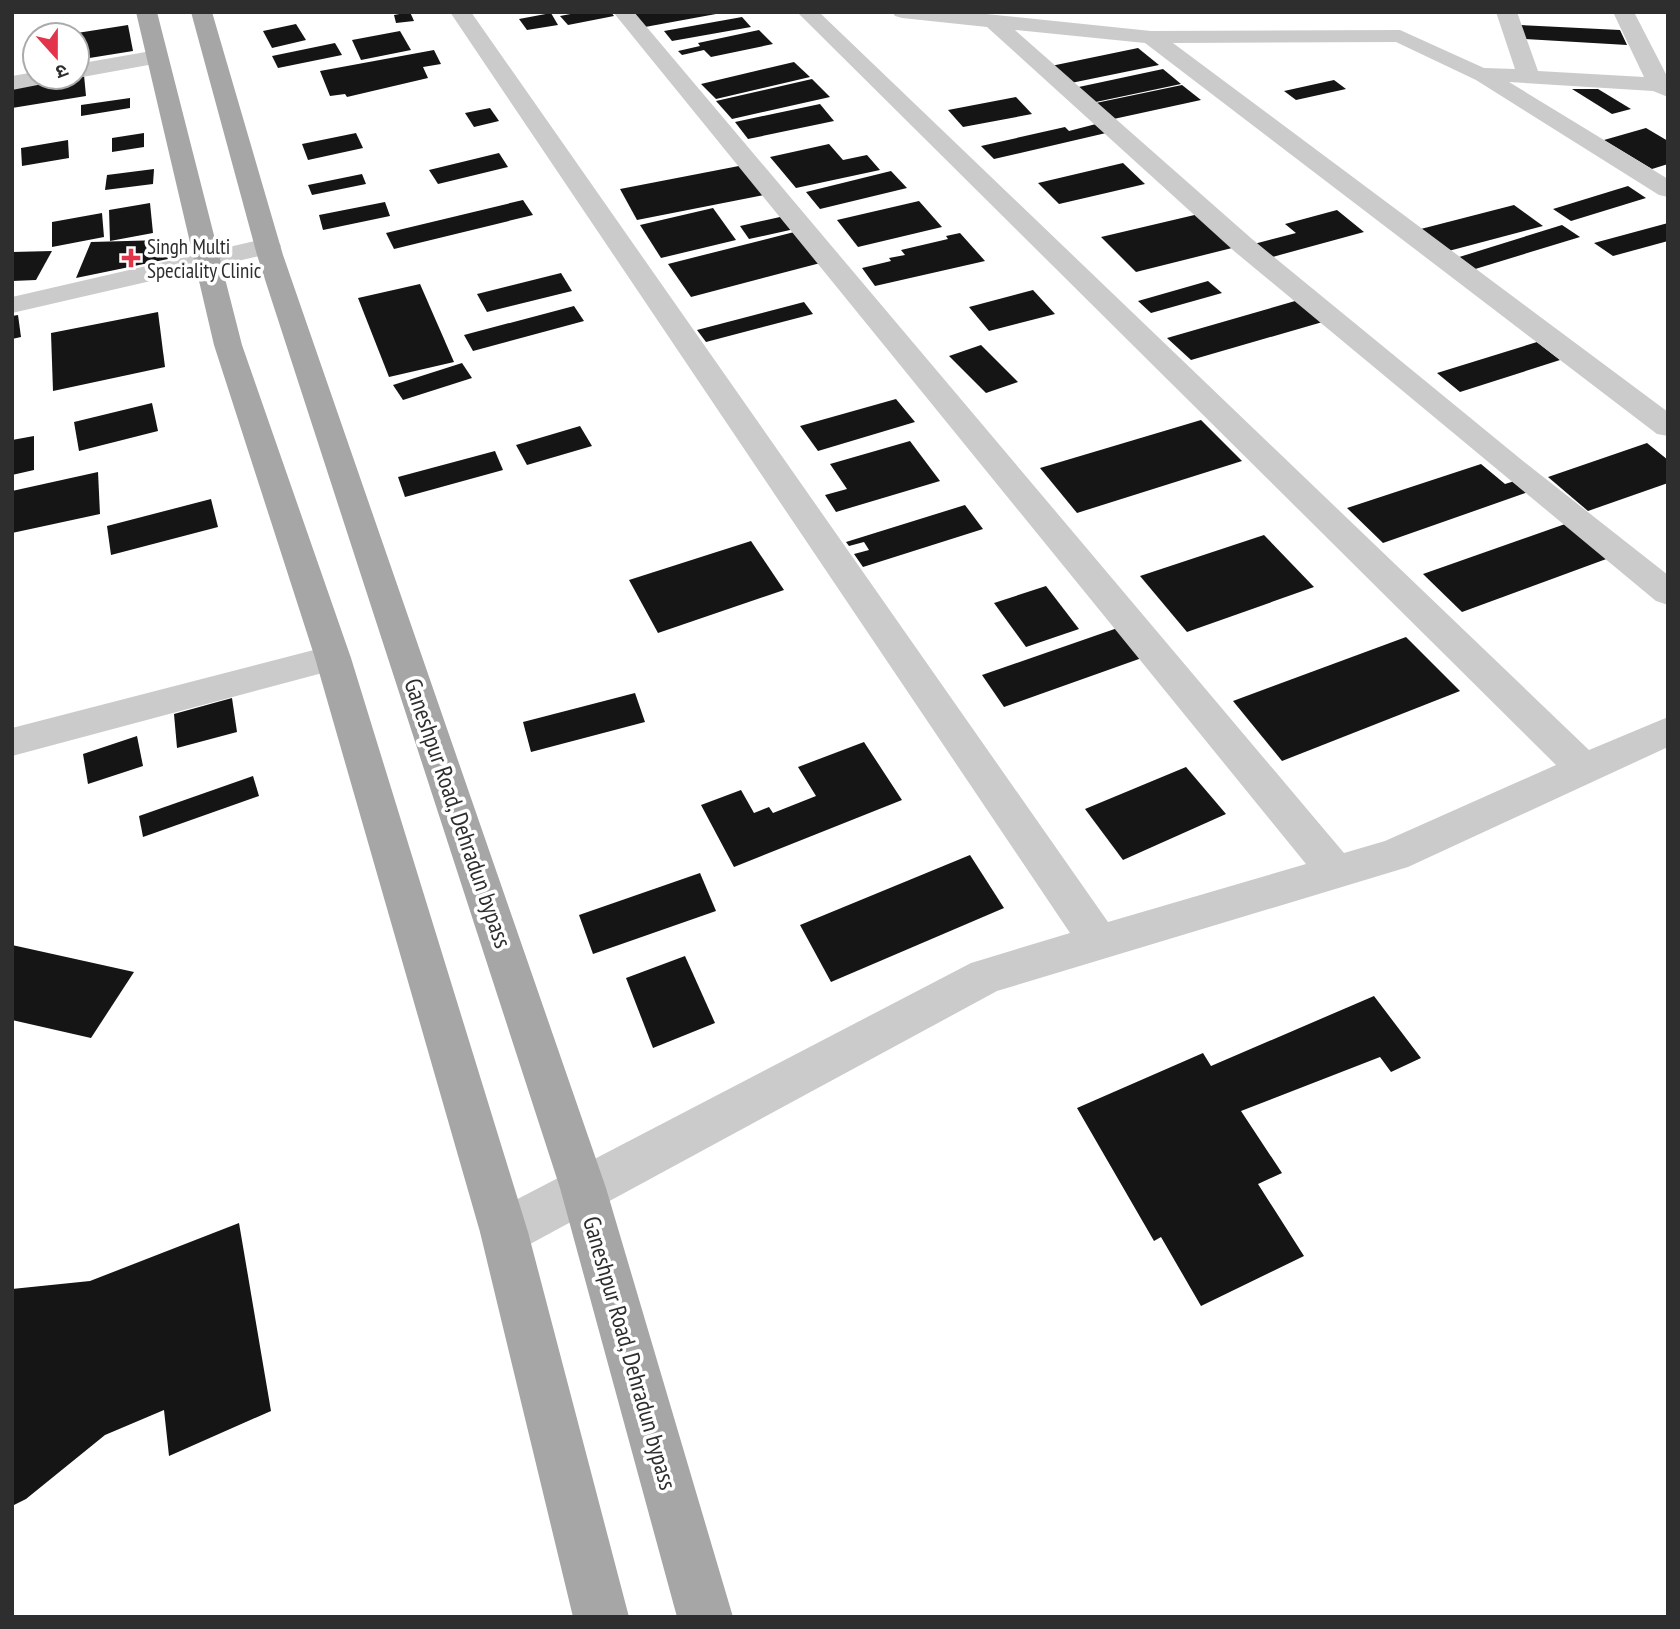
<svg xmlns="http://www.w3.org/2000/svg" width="1680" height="1629" font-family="'PT Sans Narrow','Noto Sans Devanagari',sans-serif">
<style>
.building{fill:#151515}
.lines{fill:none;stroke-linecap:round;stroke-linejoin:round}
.street{fill:#cbcbcb;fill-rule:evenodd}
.primary{fill:#a6a6a6;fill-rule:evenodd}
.poi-dot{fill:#e2344a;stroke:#fff;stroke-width:2.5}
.labels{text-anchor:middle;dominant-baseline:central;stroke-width:7;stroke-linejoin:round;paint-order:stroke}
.far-poi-label{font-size:21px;fill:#2e2e2e;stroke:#fff;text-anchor:start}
.street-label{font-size:24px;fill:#2e2e2e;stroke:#fff}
</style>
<rect width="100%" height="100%" fill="#fff"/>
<g class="building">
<path d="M 410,12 L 414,21 L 396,23 L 394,15 Z"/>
<path d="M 581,12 L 611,12 L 614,16 L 568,25 L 560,16 Z"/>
<path d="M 633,12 L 716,12 L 716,14 L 645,27 Z"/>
<path d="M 551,13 L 558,25 L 527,30 L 519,19 Z"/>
<path d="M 742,17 L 751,27 L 672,41 L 664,31 Z"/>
<path d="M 296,24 L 306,40 L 272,48 L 263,31 Z"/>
<path d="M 128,25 L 133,51 L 77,60 L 77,33 Z"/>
<path d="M 1519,25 L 1620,30 L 1627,45 L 1525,39 Z"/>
<path d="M 759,30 L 773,44 L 711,57 L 704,50 L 682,55 L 678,51 L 700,46 L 698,43 Z"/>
<path d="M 400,31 L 411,50 L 361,60 L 352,40 Z"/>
<path d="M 35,43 L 35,70 L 28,72 L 25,45 Z"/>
<path d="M 335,43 L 342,55 L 278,68 L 272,56 Z"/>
<path d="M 1138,48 L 1159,65 L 1071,83 L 1051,66 Z"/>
<path d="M 434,50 L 441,64 L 423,67 L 428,78 L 347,97 L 345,94 L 330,96 L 320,71 Z"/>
<path d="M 794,62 L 810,77 L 716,99 L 701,84 Z"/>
<path d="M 1163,69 L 1181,84 L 1091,103 L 1074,88 Z"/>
<path d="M 84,75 L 86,96 L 12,108 L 12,86 Z"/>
<path d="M 812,79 L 830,97 L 732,119 L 716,101 Z"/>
<path d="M 1334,80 L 1346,89 L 1296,100 L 1284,91 Z"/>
<path d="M 1182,85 L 1201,100 L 1109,120 L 1091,104 Z"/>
<path d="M 1572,89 L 1598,89 L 1631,109 L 1612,114 Z"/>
<path d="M 1016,97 L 1032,114 L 963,127 L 948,110 Z"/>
<path d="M 130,98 L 130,108 L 81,116 L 81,105 Z"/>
<path d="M 820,104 L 834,121 L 748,139 L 735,122 Z"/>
<path d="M 490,108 L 499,121 L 474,127 L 465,113 Z"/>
<path d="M 1096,124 L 1106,133 L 994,159 L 981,146 L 1065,127 L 1069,131 Z"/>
<path d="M 1646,128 L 1668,141 L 1668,164 L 1652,169 L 1604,140 Z"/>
<path d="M 144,133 L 144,147 L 112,152 L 112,138 Z"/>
<path d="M 356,133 L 363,148 L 308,160 L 302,144 Z"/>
<path d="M 68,140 L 69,158 L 22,166 L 21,148 Z"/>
<path d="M 829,144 L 843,160 L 867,155 L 880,170 L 796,188 L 770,157 Z"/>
<path d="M 499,153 L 508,167 L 438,184 L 429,170 Z"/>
<path d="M 1123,163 L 1145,184 L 1059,204 L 1038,183 Z"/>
<path d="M 744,165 L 764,195 L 637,220 L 620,189 Z"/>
<path d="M 154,169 L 153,184 L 105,190 L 107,175 Z"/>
<path d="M 891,171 L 907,188 L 820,209 L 806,192 Z"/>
<path d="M 362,174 L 366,184 L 312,195 L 308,185 Z"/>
<path d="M 1628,186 L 1646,198 L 1571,221 L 1553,209 Z"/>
<path d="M 523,200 L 533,215 L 394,249 L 386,233 Z"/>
<path d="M 919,201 L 942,227 L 858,247 L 837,220 Z"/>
<path d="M 385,202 L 390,216 L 323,230 L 319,215 Z"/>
<path d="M 150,203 L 153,233 L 110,241 L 109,210 Z"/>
<path d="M 1514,205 L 1543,226 L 1441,253 L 1413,231 Z"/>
<path d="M 713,208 L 736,240 L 661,258 L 640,225 Z"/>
<path d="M 1337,210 L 1364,232 L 1265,259 L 1250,245 L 1296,233 L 1285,224 Z"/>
<path d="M 102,213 L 104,237 L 52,247 L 52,222 Z"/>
<path d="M 1203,213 L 1240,246 L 1136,272 L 1101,237 Z"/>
<path d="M 789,215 L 799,228 L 749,239 L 740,226 Z"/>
<path d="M 1668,223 L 1668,241 L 1613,256 L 1594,243 Z"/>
<path d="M 1562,225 L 1580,237 L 1472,270 L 1456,258 Z"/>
<path d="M 802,230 L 828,261 L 691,297 L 668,264 Z"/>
<path d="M 960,233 L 985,261 L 875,286 L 862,268 L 891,261 L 889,258 L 905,255 L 901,250 L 948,239 L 946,236 Z"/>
<path d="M 163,240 L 168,259 L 76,278 L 91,242 Z"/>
<path d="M 52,251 L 36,280 L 12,281 L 12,252 Z"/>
<path d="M 561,273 L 572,291 L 487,312 L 477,294 Z"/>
<path d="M 1208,281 L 1222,293 L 1151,313 L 1138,301 Z"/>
<path d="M 420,284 L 454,362 L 389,377 L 358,298 Z"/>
<path d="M 1033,290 L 1055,314 L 989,331 L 969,307 Z"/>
<path d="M 1302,299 L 1326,321 L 1191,360 L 1167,338 Z"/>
<path d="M 804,302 L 813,314 L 706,342 L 697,330 Z"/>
<path d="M 574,306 L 584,321 L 473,351 L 464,335 Z"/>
<path d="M 158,312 L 165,367 L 53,391 L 51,333 Z"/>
<path d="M 18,315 L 21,337 L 12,339 L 12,316 Z"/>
<path d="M 1537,342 L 1560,360 L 1460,392 L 1437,373 Z"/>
<path d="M 981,345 L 1018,382 L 986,393 L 949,356 Z"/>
<path d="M 462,363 L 472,378 L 403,400 L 393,385 Z"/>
<path d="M 896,399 L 915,422 L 818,451 L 800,426 Z"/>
<path d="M 152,403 L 158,431 L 79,451 L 74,422 Z"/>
<path d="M 1201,420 L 1242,461 L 1077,513 L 1040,468 Z"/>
<path d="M 580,426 L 592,446 L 527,465 L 516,445 Z"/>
<path d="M 34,436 L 34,470 L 12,475 L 12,440 Z"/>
<path d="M 910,441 L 940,481 L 836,512 L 825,495 L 847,489 L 830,464 Z"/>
<path d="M 1647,443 L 1668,460 L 1668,483 L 1588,511 L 1548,477 Z"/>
<path d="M 495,451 L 503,470 L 405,497 L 398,477 Z"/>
<path d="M 1481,464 L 1505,484 L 1521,479 L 1534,490 L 1383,543 L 1347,508 Z"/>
<path d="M 98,472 L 100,514 L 12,533 L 12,491 Z"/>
<path d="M 211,499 L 218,527 L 111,555 L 107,526 Z"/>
<path d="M 965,505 L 983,529 L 863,567 L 854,554 L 869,550 L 864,542 L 849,546 L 846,542 Z"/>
<path d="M 1568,523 L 1609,558 L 1462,612 L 1423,574 Z"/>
<path d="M 1264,535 L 1314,587 L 1187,632 L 1140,576 Z"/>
<path d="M 751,541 L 784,590 L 658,633 L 629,580 Z"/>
<path d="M 1046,586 L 1079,629 L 1026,647 L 994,603 Z"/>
<path d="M 1129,624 L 1153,654 L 1004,707 L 982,675 Z"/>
<path d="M 1406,637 L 1460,691 L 1282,761 L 1233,701 Z"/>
<path d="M 635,693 L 645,722 L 531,752 L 523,722 Z"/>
<path d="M 232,698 L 237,732 L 177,748 L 174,714 Z"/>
<path d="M 137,736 L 143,766 L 88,784 L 83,754 Z"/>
<path d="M 864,742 L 902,800 L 734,867 L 701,805 L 741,790 L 754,813 L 769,807 L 773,813 L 816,796 L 798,767 Z"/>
<path d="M 1186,767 L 1226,814 L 1123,860 L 1085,809 Z"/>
<path d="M 253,776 L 259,796 L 143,837 L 139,816 Z"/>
<path d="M 970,855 L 1004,908 L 831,982 L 800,925 Z"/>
<path d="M 700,873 L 716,911 L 593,954 L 579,915 Z"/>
<path d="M 12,945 L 134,972 L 91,1038 L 12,1020 Z"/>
<path d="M 685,956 L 715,1023 L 653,1048 L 626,978 Z"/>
<path d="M 1374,996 L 1421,1058 L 1391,1072 L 1380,1057 L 1241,1111 L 1282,1173 L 1258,1184 L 1304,1256 L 1201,1306 L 1161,1237 L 1154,1241 L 1077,1108 L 1203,1053 L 1211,1066 Z"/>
<path d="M 239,1223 L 271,1411 L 169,1456 L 164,1410 L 105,1435 L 26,1499 L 12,1506 L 12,1289 L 90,1281 Z"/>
</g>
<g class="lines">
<g class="street">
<path d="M 450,12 L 471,12 L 1108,922 L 1306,864 L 613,12 L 634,12 L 1344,853 L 1385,841 L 1556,765 L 797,12 L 819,12 L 1589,750 L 1668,717 L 1668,747 L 1408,867 L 997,991 L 521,1249 L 504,1256 L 487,1249 L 480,1232 L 487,1215 L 971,963 L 1070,933 Z"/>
<path d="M 892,12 L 967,12 L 1151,31 L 1400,30 L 1484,68 L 1515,69 L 1496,12 L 1517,12 L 1538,71 L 1644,77 L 1613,12 L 1634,12 L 1668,78 L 1668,97 L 1653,91 L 1509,82 L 1668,179 L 1668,197 L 1659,195 L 1476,80 L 1396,42 L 1173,43 L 1668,412 L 1668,436 L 1657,434 L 1145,43 L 1015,30 L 1252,239 L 1523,461 L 1668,575 L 1668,605 L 1656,601 L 1234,251 L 987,27 L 902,18 L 895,16 Z"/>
<path d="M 157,50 L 165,52 L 168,57 L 165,62 L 77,78 L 74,77 L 77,77 L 77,64 Z"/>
<path d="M 35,72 L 35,77 L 56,77 L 53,82 L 12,90 L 12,76 Z"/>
<path d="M 268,238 L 277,240 L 281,246 L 277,252 L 12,313 L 12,297 Z"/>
<path d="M 333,645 L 345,649 L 351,658 L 345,667 L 12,756 L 12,728 Z"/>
</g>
<g class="primary">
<path d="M 136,12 L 157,12 L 242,345 L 351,658 L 528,1232 L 629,1617 L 573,1617 L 480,1232 L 315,658 L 214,345 Z"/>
<path d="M 191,12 L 212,12 L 283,255 L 606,1188 L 733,1617 L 677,1617 L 560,1188 L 257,255 Z"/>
</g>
</g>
<path class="poi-dot" d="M127.5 247.5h7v7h7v7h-7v7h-7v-7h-7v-7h7z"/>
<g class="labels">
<g class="far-poi-label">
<text x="147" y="246">Singh Multi<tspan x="147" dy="24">Speciality Clinic</tspan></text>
</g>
<g class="street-label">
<text transform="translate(458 813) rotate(71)">Ganeshpur Road, Dehradun bypass</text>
<text transform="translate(630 1353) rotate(74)">Ganeshpur Road, Dehradun bypass</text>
</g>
</g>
<rect width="1680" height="1629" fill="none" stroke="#2e2e2e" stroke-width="28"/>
<g transform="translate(56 56) rotate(159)"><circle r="33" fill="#ffffff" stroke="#ababab" stroke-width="2"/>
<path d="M0-5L12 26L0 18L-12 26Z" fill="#e2344a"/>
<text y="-10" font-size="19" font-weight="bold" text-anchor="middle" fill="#2e2e2e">उ</text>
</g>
</svg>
